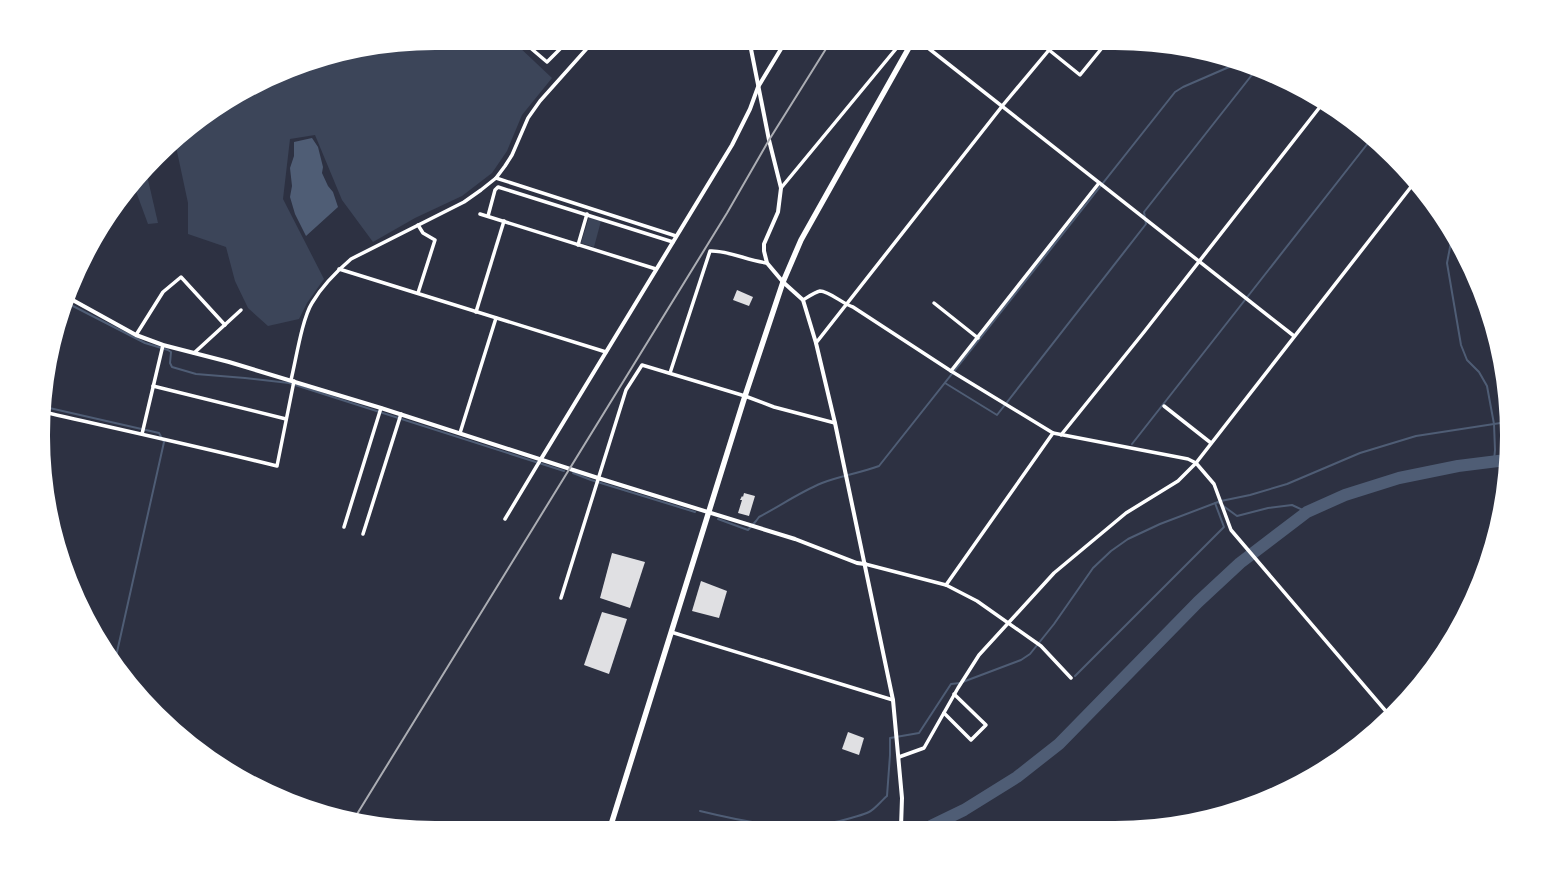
<svg xmlns="http://www.w3.org/2000/svg" width="1550" height="871" font-family="Montserrat,sans-serif">
<style>
.green{fill:#3c4559}
.water{fill:#4f5d75}
.lines{fill:none;stroke-linecap:round;stroke-linejoin:round}
.stream{stroke:#4f5d75;stroke-width:2}
.river{stroke:#4f5d75;stroke-width:12}
.building{fill:#e0e0e3}
.minor{stroke:#fff;stroke-width:3.5}
.tertiary{stroke:#fff;stroke-width:4}
.trunk{stroke:#fff;stroke-width:5.5}
.rail{stroke:#abadb3;stroke-width:2}
.rim{fill:none;stroke:#fff;stroke-width:2}
</style>
<rect width="100%" height="100%" fill="#2d3142"/>
<g class="green">
<path d="M 384,45 L 517,45 L 552,78 L 522,115 L 507,151 L 492,173 L 462,196 L 415,218 L 373,242 L 342,200 L 315,135 L 290,139 L 283,199 L 324,279 L 307,303 L 299,319 L 268,326 L 248,308 L 235,281 L 226,247 L 188,234 L 188,203 L 175,142 C 212,109 263,78 309,63 C 333,55 359,51 384,45 Z"/>
<path d="M 146,171 L 158,223 L 148,224 L 134,186 Z"/>
<path d="M 589,217 L 601,221 L 594,247 L 581,243 Z"/>
</g>
<path class="water" d="M 312,138 L 318,147 L 323,167 L 322,173 L 328,186 L 333,192 L 338,207 L 306,236 L 295,214 L 290,197 L 292,186 L 290,168 L 294,156 L 294,142 Z"/>
<g class="lines">
<g class="stream">
<path d="M 1452,237 L 1447,263 L 1461,345 L 1467,360 L 1479,372 L 1487,386 L 1494,424 L 1495,450 L 1494,461"/>
<path d="M 67,303 L 145,343 L 168,350 L 171,352 L 170,363 L 172,367 L 196,374 L 245,378 L 289,383 L 564,471"/>
<path d="M 945,383 L 997,415 L 1146,224 L 1144,212 L 1255,71"/>
<path d="M 45,407 L 159,433 L 164,442 L 115,661"/>
<path d="M 1132,444 L 1372,138"/>
<path d="M 573,473 L 591,480 L 695,512"/>
<path d="M 1221,501 L 1250,495 L 1287,484 L 1360,453 L 1416,436 L 1507,422"/>
<path d="M 718,519 L 748,530 L 756,521 L 759,517 C 780,506 800,492 822,483 C 840,476 860,473 879,466 L 1175,92 L 1183,87 L 1236,64"/>
<path d="M 1075,676 L 1224,527 L 1215,503"/>
<path d="M 700,811 C 749,823 801,834 851,818 C 857,816 863,815 869,812 C 875,809 881,801 887,796 L 890,755 L 890,738 L 919,733 L 951,684 L 960,683 L 1021,660 L 1030,654 L 1054,624 L 1093,568 L 1111,551 L 1128,539 L 1160,524 L 1218,502 L 1237,516 L 1268,508 L 1292,505 L 1307,512"/>
</g>
<path class="river" d="M 931,826 L 964,810 L 1017,777 L 1059,744 L 1198,602 L 1240,563 L 1307,512 L 1345,495 L 1399,478 L 1458,466 L 1506,460"/>
</g>
<g class="building">
<path d="M 737,290 L 753,297 L 749,306 L 733,300 Z"/>
<path d="M 744,493 L 755,496 L 749,516 L 738,513 L 742,500 L 740,500 L 742,496 L 743,497 Z"/>
<path d="M 612,553 L 645,562 L 630,608 L 600,598 Z"/>
<path d="M 701,581 L 727,591 L 719,618 L 692,611 Z"/>
<path d="M 602,612 L 627,619 L 609,674 L 584,665 Z"/>
<path d="M 848,732 L 864,738 L 859,755 L 842,749 Z"/>
</g>
<g class="lines">
<g class="minor">
<path d="M 1040,43 L 1049,50"/>
<path d="M 923,44 L 1294,336"/>
<path d="M 527,45 L 547,62 L 564,45"/>
<path d="M 496,178 L 505,166 L 512,155 L 528,118 L 540,101 L 590,45"/>
<path d="M 781,188 L 900,44"/>
<path d="M 480,214 L 656,269"/>
<path d="M 488,216 L 495,190 L 498,187 L 673,242"/>
<path d="M 418,225 L 423,233 L 435,240 L 418,293"/>
<path d="M 578,245 L 587,214"/>
<path d="M 339,269 L 606,352"/>
<path d="M 803,300 C 808,297 815,292 820,291 C 829,291 843,304 853,307 L 951,371 L 1053,433 L 1188,459 L 1196,463 L 1214,484 L 1231,530 L 1390,716"/>
<path d="M 934,303 L 978,338"/>
<path d="M 476,312 L 504,221"/>
<path d="M 136,335 L 163,292 L 181,277 L 225,325"/>
<path d="M 816,343 L 1003,105 L 1049,50 L 1080,75 L 1106,43"/>
<path d="M 194,353 L 241,310"/>
<path d="M 951,371 L 1099,183"/>
<path d="M 670,373 L 710,251 C 728,250 748,261 767,263"/>
<path d="M 291,380 C 296,360 302,319 312,303 C 322,286 337,271 351,259 L 464,202 L 481,190 L 496,178 L 676,236"/>
<path d="M 153,386 L 286,419"/>
<path d="M 1164,406 L 1211,443"/>
<path d="M 44,412 C 122,430 200,447 277,466 L 294,381"/>
<path d="M 460,433 L 496,318"/>
<path d="M 142,434 L 163,345"/>
<path d="M 1061,435 L 1144,332 L 1323,103"/>
<path d="M 505,519 L 541,459"/>
<path d="M 344,527 L 381,408"/>
<path d="M 363,534 L 401,414"/>
<path d="M 865,564 L 946,585 L 977,601 L 1041,646 L 1071,678"/>
<path d="M 946,585 L 1053,433"/>
<path d="M 561,598 L 626,390 L 642,365 L 745,396 L 774,407 L 835,423"/>
<path d="M 671,632 L 893,700"/>
<path d="M 944,713 L 971,740 L 986,725 L 954,694"/>
<path d="M 899,757 L 924,748 L 958,688 L 979,655 L 1054,573 L 1126,513 L 1178,481 L 1196,463 L 1414,183"/>
</g>
<g class="tertiary">
<path d="M 750,44 L 769,140 L 781,188 L 778,212 L 764,244 L 764,251 L 767,263 L 783,282 L 803,300 L 816,343 L 835,423 L 893,700 L 902,798 L 901,827"/>
<path d="M 69,298 L 136,335 L 163,345 L 229,362 L 381,408 L 598,478 L 795,539 L 857,563 L 865,564"/>
<path d="M 541,459 L 732,145 L 750,109 L 758,87 L 784,44"/>
</g>
<path class="trunk" d="M 610,828 L 745,396 L 783,282 L 801,240 L 911,44"/>
<path class="rail" d="M 354,819 L 727,213 L 769,140 L 829,44"/>
</g>
<path d="M0 0H1550V871H0ZM435 49H1115A386 386 0 0 1 1501 435V436A386 386 0 0 1 1115 822H435A386 386 0 0 1 49 436V435A386 386 0 0 1 435 49Z" fill="#fff" fill-rule="evenodd"/>
<path class="rim" d="M435 49H1115A386 386 0 0 1 1501 435V436A386 386 0 0 1 1115 822H435A386 386 0 0 1 49 436V435A386 386 0 0 1 435 49Z"/>
</svg>
